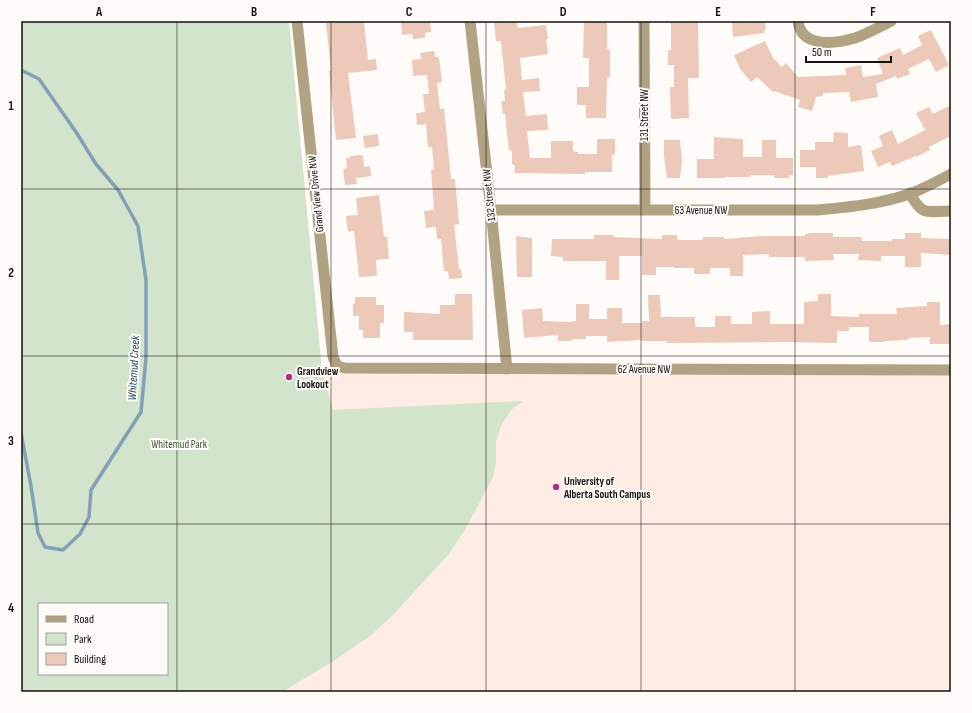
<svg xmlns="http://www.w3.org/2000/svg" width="972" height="713" font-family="'Sofia Sans Condensed',sans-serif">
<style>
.built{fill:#ffede5}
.green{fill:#d2e4cc;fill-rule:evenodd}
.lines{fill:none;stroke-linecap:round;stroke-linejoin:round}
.stream{stroke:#83a0b6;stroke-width:3.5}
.building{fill:#ecc9b9}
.minor{stroke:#b0a282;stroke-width:11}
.grid{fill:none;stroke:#141110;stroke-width:1;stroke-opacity:0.55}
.poi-dot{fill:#b2317c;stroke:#fffbf9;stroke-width:1.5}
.labels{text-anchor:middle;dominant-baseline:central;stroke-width:4;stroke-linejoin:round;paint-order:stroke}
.street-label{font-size:11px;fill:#141110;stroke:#fffbf9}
.poi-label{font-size:11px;font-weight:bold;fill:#141110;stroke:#fffbf9;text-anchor:start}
.park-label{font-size:11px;fill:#3a582d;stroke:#fffbf9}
.water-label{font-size:12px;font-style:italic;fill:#144767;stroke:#fffbf9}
.neatline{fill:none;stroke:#141110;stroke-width:1.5}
.grid-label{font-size:13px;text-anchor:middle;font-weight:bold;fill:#141110}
</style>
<rect width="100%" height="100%" fill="#fffbf9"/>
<path class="built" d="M 322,370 L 951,371 L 951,692 L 146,692 L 167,674 L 167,604 Z"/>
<path class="green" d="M 21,21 L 289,21 L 322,370 L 333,410 L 523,401 L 511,410 L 501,426 L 496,441 L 496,461 L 493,477 L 466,528 L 448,555 L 391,617 L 370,636 L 332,662 L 282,692 L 21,692 ZM 39,604 L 167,604 L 167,674 L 39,674 Z"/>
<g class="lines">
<path class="stream" d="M 21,70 L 39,79 L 76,132 L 96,164 L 118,190 L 138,226 L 146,280 L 146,358 L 141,412 L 91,490 L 89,517 L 80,534 L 63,550 L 45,547 L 38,533 L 31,486 L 21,433"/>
</g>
<g class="building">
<path d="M 348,21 L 364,21 L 368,60 L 376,59 L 377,70 L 348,73 L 356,138 L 336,140 L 329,71 L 331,71 L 326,23 Z"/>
<path d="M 401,21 L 430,21 L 431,32 L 425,33 L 425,38 L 413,39 L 412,34 L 402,35 Z"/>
<path d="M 497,21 L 517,21 L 518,28 L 546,25 L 548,39 L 546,39 L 548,54 L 520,58 L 522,80 L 539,78 L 540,91 L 523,92 L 526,116 L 547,114 L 548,130 L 527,131 L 530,158 L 551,158 L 551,141 L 573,141 L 573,150 L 575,152 L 578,152 L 578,154 L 597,154 L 597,139 L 615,139 L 615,155 L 612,155 L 612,172 L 585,172 L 585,174 L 514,173 L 515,166 L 512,164 L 512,150 L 509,151 L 505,114 L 503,114 L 501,101 L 505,101 L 504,90 L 506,90 L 501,41 L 496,41 L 494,23 L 497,23 Z"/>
<path d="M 584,21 L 607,21 L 607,50 L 610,50 L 610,77 L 607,77 L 606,118 L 586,118 L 586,105 L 577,105 L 577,87 L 589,87 L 589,58 L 583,58 Z"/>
<path d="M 671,21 L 698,21 L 699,78 L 688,78 L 689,118 L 671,119 L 670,87 L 674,87 L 674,65 L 668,65 L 668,50 L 671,50 Z"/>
<path d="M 733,21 L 765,21 L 766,30 L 764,30 L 764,33 L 733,37 L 732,23 L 733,23 Z"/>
<path d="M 931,30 L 949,65 L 936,72 L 929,59 L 908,69 L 910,74 L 897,79 L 896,76 L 876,84 L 878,97 L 851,102 L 849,92 L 823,93 L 823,96 L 816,97 L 812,111 L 798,107 L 800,100 L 774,91 L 773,92 L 757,77 L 751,82 L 740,69 L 734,55 L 765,41 L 773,58 L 782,67 L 786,63 L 798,77 L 846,75 L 845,68 L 861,65 L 863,77 L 883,74 L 877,58 L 900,48 L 903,55 L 922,45 L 918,36 Z"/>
<path d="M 434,51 L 435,57 L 439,57 L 442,82 L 437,83 L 440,109 L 444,108 L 451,179 L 455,179 L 459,224 L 454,225 L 459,269 L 461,269 L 462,278 L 449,279 L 448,271 L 444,271 L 441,239 L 437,239 L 436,227 L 426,228 L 424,211 L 434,210 L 431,170 L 434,170 L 432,147 L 428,147 L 426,124 L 417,125 L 416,113 L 425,112 L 423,94 L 429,94 L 427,75 L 413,76 L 412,60 L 421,59 L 420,53 Z"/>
<path d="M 951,105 L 951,136 L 929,147 L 930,150 L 916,157 L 916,156 L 892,166 L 890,162 L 878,167 L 871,151 L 883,146 L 879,136 L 892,130 L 898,144 L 925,130 L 916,113 L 929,107 L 933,114 Z"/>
<path d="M 834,132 L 848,133 L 848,147 L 861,145 L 864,171 L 828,176 L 828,178 L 816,178 L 816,167 L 800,167 L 800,150 L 815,150 L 815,142 L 833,142 Z"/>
<path d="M 378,134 L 379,146 L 365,148 L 363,136 Z"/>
<path d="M 714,137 L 743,139 L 743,157 L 762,157 L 762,140 L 776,140 L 776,158 L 793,158 L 793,175 L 789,175 L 789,178 L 774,178 L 774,175 L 750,175 L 750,177 L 725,177 L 725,178 L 697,178 L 697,159 L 714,159 Z"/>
<path d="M 664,140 L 680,140 L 682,161 L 680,178 L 667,178 L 664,157 Z"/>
<path d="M 363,155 L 364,167 L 370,166 L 371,176 L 356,178 L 357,184 L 345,185 L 343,169 L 347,168 L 346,158 L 350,158 L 350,156 Z"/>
<path d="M 379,195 L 384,237 L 387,236 L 389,259 L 376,260 L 377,276 L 359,277 L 354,231 L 348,232 L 346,216 L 358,215 L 356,198 Z"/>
<path d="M 811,233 L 833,233 L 833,237 L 862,237 L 862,241 L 892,241 L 892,239 L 905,239 L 905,233 L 921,233 L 921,238 L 951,239 L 951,255 L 921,253 L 921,267 L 905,267 L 905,256 L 881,256 L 881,261 L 858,260 L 859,254 L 833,254 L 834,260 L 805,261 L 805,257 L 769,257 L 769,254 L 743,255 L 743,276 L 730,276 L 730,268 L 710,268 L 710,274 L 694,274 L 694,268 L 674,268 L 674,267 L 656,267 L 656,275 L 642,275 L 642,256 L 619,256 L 619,280 L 606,280 L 606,261 L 563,261 L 563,257 L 551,256 L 552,239 L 594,239 L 594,235 L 613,235 L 613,237 L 662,239 L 662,235 L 677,235 L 677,240 L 703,240 L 703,237 L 724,237 L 724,239 L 761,236 L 805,236 L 805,234 Z"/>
<path d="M 516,236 L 532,238 L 532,277 L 517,277 Z"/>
<path d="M 455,294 L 472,294 L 473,340 L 413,340 L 413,332 L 404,332 L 404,312 L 440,314 L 440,305 L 455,305 Z"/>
<path d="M 818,294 L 831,294 L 831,316 L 859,317 L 859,314 L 897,314 L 896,308 L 927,306 L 927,302 L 940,302 L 940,325 L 951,324 L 951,344 L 930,344 L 930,337 L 908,338 L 908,340 L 885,341 L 885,342 L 869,342 L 869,327 L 849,327 L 849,331 L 837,331 L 837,343 L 785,342 L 667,343 L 667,341 L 642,341 L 642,340 L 607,342 L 607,336 L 586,336 L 586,339 L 572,339 L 572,341 L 558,341 L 558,335 L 524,338 L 522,310 L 542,308 L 543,321 L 571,322 L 576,321 L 576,304 L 589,304 L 589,319 L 607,319 L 607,308 L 622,308 L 622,323 L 642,323 L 642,321 L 649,321 L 648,295 L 660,295 L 661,317 L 695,317 L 695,327 L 715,327 L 715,316 L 731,316 L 731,324 L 752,324 L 752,312 L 770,311 L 770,324 L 804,324 L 804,302 L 818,301 Z"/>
<path d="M 355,297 L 376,297 L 376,305 L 384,305 L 384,323 L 380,323 L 380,338 L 363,338 L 363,330 L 359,330 L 359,316 L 353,316 L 353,304 L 355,304 Z"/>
</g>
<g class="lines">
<g class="minor">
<path d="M 297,21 L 333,357 L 337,366 L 345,368 L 951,370"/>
<path d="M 470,21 L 491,210 L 507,369"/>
<path d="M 644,21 L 645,209"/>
<path d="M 798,21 C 801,48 835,44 855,38 C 867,34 879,27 891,21"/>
<path d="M 910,193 C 922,217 927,211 951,211"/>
<path d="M 491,210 L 818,210 C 849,207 882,204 912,193 C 925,188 938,181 951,174"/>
</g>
</g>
<path class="grid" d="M 177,21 L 177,692M 331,21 L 331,692M 486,21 L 486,692M 641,21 L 641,692M 795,21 L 795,692M 21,189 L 951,189M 21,356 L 951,356M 21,524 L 951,524"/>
<g class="poi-dot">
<circle cx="289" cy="377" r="4"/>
<circle cx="556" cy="487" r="4"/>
</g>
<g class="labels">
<g class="street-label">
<text transform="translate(644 115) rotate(-90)">131 Street NW</text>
<text transform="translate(316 194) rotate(-96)">Grand View Drive NW</text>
<text transform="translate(489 195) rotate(-96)">132 Street NW</text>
<text x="701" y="210">63 Avenue NW</text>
<text x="644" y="369">62 Avenue NW</text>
</g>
<g class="poi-label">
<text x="297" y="371">Grandview<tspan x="297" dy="13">Lookout</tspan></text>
<text x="564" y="481">University of<tspan x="564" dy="13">Alberta South Campus</tspan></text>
</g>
<g class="park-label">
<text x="179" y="444">Whitemud Park</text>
</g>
<g class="water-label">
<text transform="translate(134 368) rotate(-87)">Whitemud Creek</text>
</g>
</g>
<rect width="972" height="713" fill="none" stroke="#fffbf9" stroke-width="44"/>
<rect x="38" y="603" width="130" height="72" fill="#fffbf9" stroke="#a19d9c"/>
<rect x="46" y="616" width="20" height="6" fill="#b0a282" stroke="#a19d9c"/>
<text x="74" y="623" font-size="12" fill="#141110">Road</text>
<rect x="46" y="633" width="20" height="12" fill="#d2e4cc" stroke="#a19d9c"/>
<text x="74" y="643" font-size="12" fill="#141110">Park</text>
<rect x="46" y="653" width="20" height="12" fill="#ecc9b9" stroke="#a19d9c"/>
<text x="74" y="663" font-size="12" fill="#141110">Building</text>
<path d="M806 56v6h85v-6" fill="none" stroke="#141110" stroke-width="2"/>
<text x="812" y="56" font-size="12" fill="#141110" stroke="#fffbf9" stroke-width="3" paint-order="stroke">50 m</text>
<rect x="22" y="22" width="928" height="669" class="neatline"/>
<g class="grid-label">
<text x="99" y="16">A</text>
<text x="254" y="16">B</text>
<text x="409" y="16">C</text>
<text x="563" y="16">D</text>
<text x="718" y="16">E</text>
<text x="873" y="16">F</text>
<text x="11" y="110">1</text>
<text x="11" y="277">2</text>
<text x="11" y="445">3</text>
<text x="11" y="612">4</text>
</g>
</svg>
